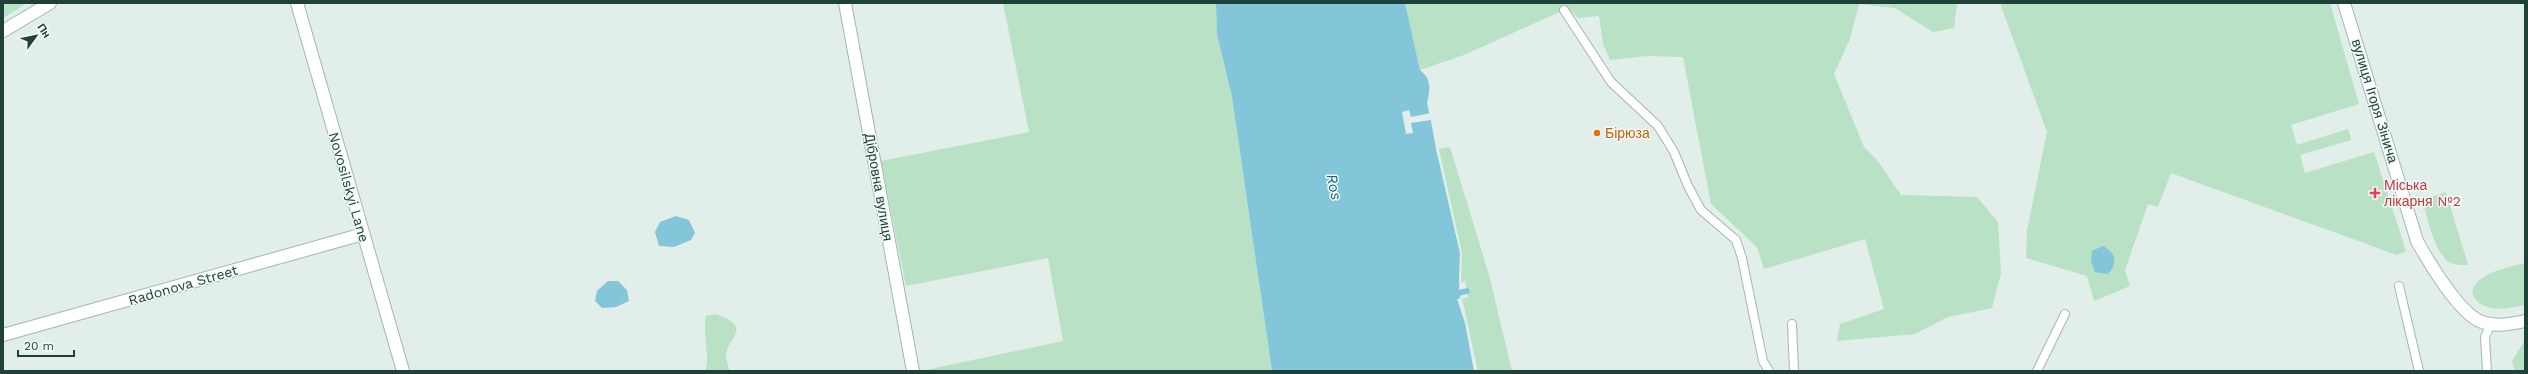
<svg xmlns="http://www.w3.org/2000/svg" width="2528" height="374" font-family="'Work Sans',sans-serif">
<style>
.green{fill:#b8e1c6}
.water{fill:#83c5d9}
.pier{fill:#e1eee9}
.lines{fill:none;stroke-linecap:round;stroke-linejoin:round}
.stream{stroke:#83c5d9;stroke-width:5.5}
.service-casing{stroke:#a3b7b1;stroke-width:10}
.minor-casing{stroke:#a3b7b1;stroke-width:14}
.service{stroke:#fff;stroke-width:8}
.minor{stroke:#fff;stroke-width:12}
.food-dot{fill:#e8710a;stroke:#f2faf7;stroke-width:1.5}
.health-dot{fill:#e0444e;stroke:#f2faf7;stroke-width:1.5}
.labels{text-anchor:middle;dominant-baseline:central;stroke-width:3;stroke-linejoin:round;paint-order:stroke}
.street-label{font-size:14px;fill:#1f413a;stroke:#f2faf7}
.food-label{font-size:14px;fill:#c56008;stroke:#f2faf7;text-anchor:start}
.health-label{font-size:14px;fill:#be3a42;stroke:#f2faf7;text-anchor:start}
.water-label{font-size:15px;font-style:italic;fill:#136883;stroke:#f2faf7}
</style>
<rect width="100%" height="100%" fill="#e1eee9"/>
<g class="green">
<path d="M 3,3 L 27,3 L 3,18 Z"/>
<path d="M 1003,3 L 1216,3 L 1217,34 L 1232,97 L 1272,371 L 921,371 L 1063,341 L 1048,258 L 906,286 L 881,161 L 1029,132 Z"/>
<path d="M 1405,3 L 1957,3 L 1954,28 L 1933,32 L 1895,8 L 1859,4 L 1850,39 L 1834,74 L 1864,147 L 1877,160 L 1901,195 L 1977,197 L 1998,222 L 2001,273 L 1992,308 L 1948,317 L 1915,334 L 1837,341 L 1840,324 L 1884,309 L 1865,239 L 1764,269 L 1757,247 L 1711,204 L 1683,57 L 1646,56 L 1610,60 L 1603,44 L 1599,16 L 1578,18 L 1568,8 L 1464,55 L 1420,70 Z"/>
<path d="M 2000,3 L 2330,3 L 2359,104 L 2291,125 L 2297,145 L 2348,129 L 2351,140 L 2300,155 L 2305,173 L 2374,152 L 2406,251 L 2397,255 L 2171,173 L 2158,207 L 2148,204 L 2125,270 L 2130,286 L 2094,301 L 2087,276 L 2026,258 L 2027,230 L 2047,132 Z"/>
<path d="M 1450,147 L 1489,275 L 1512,371 L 1476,371 L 1461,299 L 1468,297 L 1465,281 L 1459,283 L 1460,253 L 1438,149 Z"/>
<path d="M 2446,192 L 2468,265 C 2460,265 2451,265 2445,259 C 2433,245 2427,216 2422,200 Z"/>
<path d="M 2525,263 L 2525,305 C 2509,308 2484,314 2474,297 C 2471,292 2473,287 2477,283 C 2487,271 2510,267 2525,263 Z"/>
<path d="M 716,314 C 754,328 728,337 726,355 C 726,360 729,366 729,371 L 705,371 C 711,358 702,333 706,316 Z"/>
<path d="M 2525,340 L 2525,371 L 2515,371 L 2512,361 Z"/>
</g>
<g class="water">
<path d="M 1216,3 L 1405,3 L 1420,70 C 1432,80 1430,88 1427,103 L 1460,253 L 1459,293 L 1476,371 L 1272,371 L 1232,97 L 1217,34 Z"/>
<path d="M 676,216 L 689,220 L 695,233 L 691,240 L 674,247 L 659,246 L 655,232 L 660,222 Z"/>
<path d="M 2103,246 C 2116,253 2118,263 2108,274 L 2095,272 L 2091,261 L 2092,251 Z"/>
<path d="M 608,281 L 618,281 L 627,290 L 629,301 L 616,307 L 602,308 L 595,301 L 597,291 Z"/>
</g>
<g class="pier">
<path d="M 1409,110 L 1411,117 L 1431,113 L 1462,253 L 1461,282 L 1459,283 L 1460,253 L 1436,149 L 1431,120 L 1411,123 L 1413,133 L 1406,134 L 1402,112 Z"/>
<path d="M 1462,298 L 1478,371 L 1474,371 L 1465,323 L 1457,299 Z"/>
</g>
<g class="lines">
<path class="stream" d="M 1459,293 L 1467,291"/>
<defs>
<g id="service">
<path d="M 1564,10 L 1611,82 L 1658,126 L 1674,152 L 1688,186 L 1701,210 L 1736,240 L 1742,258 L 1763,361 L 1769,371"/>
<path d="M 2399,286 L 2419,371"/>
<path d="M 1792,324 L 1794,371"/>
<path d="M 2037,371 L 2065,314"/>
<path d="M 2487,371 L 2485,337 L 2491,324"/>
</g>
<g id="minor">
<path d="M 297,3 L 403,371"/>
<path d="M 845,3 L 913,371"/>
<path d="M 2344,3 L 2417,241 C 2428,261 2460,315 2482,322 C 2496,327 2511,324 2525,321"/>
<path d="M 3,31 L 50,3"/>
<path d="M 3,335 L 363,234"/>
</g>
</defs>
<use href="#service" class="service-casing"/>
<use href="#minor" class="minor-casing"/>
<use href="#service" class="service"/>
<use href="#minor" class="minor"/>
</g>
<circle class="food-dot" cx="1597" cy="133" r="4"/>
<path class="health-dot" d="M2373 187h4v4h4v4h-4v4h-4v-4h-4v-4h4z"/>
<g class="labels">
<g class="street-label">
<text transform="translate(2375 101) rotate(73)">вулиця Ігоря Зінича</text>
<text transform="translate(349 187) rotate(74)">Novosilskyi Lane</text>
<text transform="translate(879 187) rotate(80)">Дібровна вулиця</text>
<text transform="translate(183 285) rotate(-16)">Radonova Street</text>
</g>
<g class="food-label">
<text x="1605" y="133">Бірюза</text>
</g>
<g class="health-label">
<text x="2384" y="185">Міська<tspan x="2384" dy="16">лікарня №2</tspan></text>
</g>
<g class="water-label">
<text transform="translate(1334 187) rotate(78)">Ros</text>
</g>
</g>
<rect width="2528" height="374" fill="none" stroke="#1f413a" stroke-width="8"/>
<g transform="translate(36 36) rotate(57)" stroke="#f2faf7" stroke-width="3" paint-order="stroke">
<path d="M0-3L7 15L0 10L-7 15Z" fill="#1f413a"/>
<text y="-6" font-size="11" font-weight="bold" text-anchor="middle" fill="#1f413a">Пн</text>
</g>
<path d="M18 350v6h56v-6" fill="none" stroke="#1f413a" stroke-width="2"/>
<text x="24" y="350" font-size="12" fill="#1f413a" stroke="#f2faf7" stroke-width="3" paint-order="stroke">20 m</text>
</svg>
